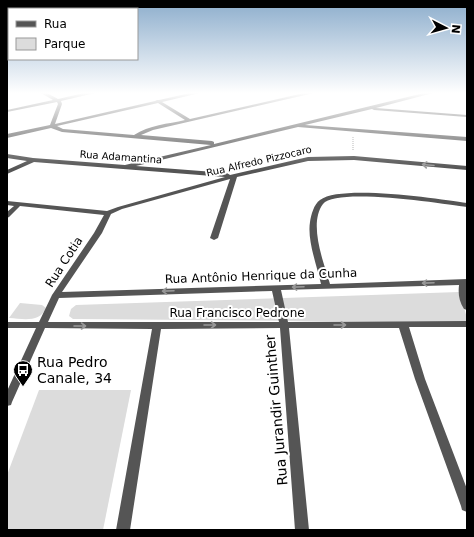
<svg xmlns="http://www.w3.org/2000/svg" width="474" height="537" font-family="'DejaVu Sans',sans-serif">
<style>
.green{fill:#dcdcdc}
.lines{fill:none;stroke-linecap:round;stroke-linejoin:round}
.path{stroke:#777;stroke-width:1.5;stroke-dasharray:0.5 1.5;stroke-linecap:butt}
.street{fill:#555;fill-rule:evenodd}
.oneway{stroke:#999}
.labels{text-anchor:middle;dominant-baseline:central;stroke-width:4;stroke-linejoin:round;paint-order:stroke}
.far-street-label{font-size:10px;fill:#000;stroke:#fff}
.street-label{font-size:12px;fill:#000;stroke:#fff}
.near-poi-label{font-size:14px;fill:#000;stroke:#fff;text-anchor:start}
.near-street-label{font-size:14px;fill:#000;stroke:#fff}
</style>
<rect width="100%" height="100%" fill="#fff"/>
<g class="green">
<path d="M 459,292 C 461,302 467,313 467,321 L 306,321 L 73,319 L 69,316 L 71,309 L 76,305 Z"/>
<path d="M 20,303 L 42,305 L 46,308 C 40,323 23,319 9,318 Z"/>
<path d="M 39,390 L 131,390 L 103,530 L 7,530 L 7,475 Z"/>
</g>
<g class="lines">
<path class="path" d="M 353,137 L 353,151"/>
<path class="street" d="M 41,93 L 47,93 L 58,99 L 84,93 L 95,93 L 61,101 L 62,104 L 55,124 L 155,101 L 157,100 L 159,100 L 190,93 L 200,93 L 162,102 L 190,119 L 304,93 L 314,93 L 153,130 L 141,135 L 212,141 L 214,142 L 214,144 L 424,93 L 433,93 L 376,108 L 467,115 L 467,117 L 374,110 L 372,109 L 305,125 L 467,137 L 467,141 L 298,127 L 136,166 L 227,173 L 230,175 L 308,157 L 354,156 L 467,166 L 467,170 L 354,160 L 308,161 L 237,177 L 218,238 L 214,240 L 210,238 L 230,179 L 122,209 L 111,214 L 102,233 L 62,292 L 321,284 C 317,266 307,240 310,222 C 311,215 314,204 320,200 C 341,184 439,199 467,203 L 467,207 C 444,204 336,187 323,204 C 308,224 324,263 330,284 L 467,279 L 467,310 L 464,309 C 459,301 458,294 459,285 L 281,290 L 288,322 L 467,321 L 467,327 L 409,327 L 425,379 L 467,489 L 467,512 L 462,510 L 461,506 L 415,379 L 399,328 L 289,328 L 309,530 L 295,530 L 280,328 L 161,329 L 130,530 L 116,530 L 152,329 L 45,328 L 12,402 L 11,405 L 7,406 L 7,391 L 36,328 L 7,328 L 7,322 L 39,322 L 52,295 L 94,233 L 104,215 L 20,206 L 9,217 L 7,218 L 7,212 L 14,206 L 7,205 L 7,201 L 107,211 L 118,207 L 225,177 L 34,162 L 7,174 L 7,170 L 27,161 L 7,158 L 7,154 L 33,158 L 125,165 L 211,145 L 62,132 L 51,128 L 7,138 L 7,134 L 50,125 L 58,104 L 57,102 L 7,112 L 7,110 L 53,100 ZM 158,103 L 185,120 C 168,124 149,125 134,135 L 63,129 L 57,126 ZM 272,291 L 279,322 L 48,322 L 59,298 Z"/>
</g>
<defs><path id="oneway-shaft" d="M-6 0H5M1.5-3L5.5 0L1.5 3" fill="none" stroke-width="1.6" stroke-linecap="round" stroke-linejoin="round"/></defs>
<g class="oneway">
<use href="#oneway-shaft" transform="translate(428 165) rotate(-175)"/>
<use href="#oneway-shaft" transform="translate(428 283) rotate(178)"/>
<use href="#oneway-shaft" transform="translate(298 287) rotate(178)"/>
<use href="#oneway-shaft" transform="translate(168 291) rotate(178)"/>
<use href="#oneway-shaft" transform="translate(210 325)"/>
<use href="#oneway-shaft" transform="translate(340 325)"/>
<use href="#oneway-shaft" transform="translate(80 326)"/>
</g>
<linearGradient id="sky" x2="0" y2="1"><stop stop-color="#8cadcc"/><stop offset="0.55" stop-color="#fff"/><stop offset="1" stop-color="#fff" stop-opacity="0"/></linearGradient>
<rect width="474" height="169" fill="url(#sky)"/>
<defs>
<symbol id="bus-pin" viewBox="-11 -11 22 30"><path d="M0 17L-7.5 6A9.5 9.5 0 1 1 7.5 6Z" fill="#000" stroke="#fff"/><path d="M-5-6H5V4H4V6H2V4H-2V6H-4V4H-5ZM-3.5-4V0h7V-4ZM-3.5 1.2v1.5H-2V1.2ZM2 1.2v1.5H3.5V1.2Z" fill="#fff"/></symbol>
</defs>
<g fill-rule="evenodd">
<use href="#bus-pin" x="12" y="359" width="22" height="30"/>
</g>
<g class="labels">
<g class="far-street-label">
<text transform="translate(121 157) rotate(4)">Rua Adamantina</text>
<text transform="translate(259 161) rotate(-13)">Rua Alfredo Pizzocaro</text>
</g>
<g class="street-label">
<text transform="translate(64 262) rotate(-57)">Rua Cotia</text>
<text transform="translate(261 276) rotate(-2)">Rua Antônio Henrique da Cunha</text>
<text x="237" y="313">Rua Francisco Pedrone</text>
</g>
<g class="near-poi-label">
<text x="37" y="362">Rua Pedro<tspan x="37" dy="16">Canale, 34</tspan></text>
</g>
<g class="near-street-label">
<text transform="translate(276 410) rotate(-95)">Rua Jurandir Guinther</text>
</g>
</g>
<rect width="474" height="537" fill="none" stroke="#000000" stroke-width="16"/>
<rect x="8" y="8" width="130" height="52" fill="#ffffff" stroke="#999999"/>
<rect x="16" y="21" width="20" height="6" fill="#555555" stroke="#999999"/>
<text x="44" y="28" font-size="12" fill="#000000">Rua</text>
<rect x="16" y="38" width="20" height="12" fill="#dcdcdc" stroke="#999999"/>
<text x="44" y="48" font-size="12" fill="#000000">Parque</text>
<g transform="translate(446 28) rotate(96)" stroke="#ffffff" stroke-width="3" paint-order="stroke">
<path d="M0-3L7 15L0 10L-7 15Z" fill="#000000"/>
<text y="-6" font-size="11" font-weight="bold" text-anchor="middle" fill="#000000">N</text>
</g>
</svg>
